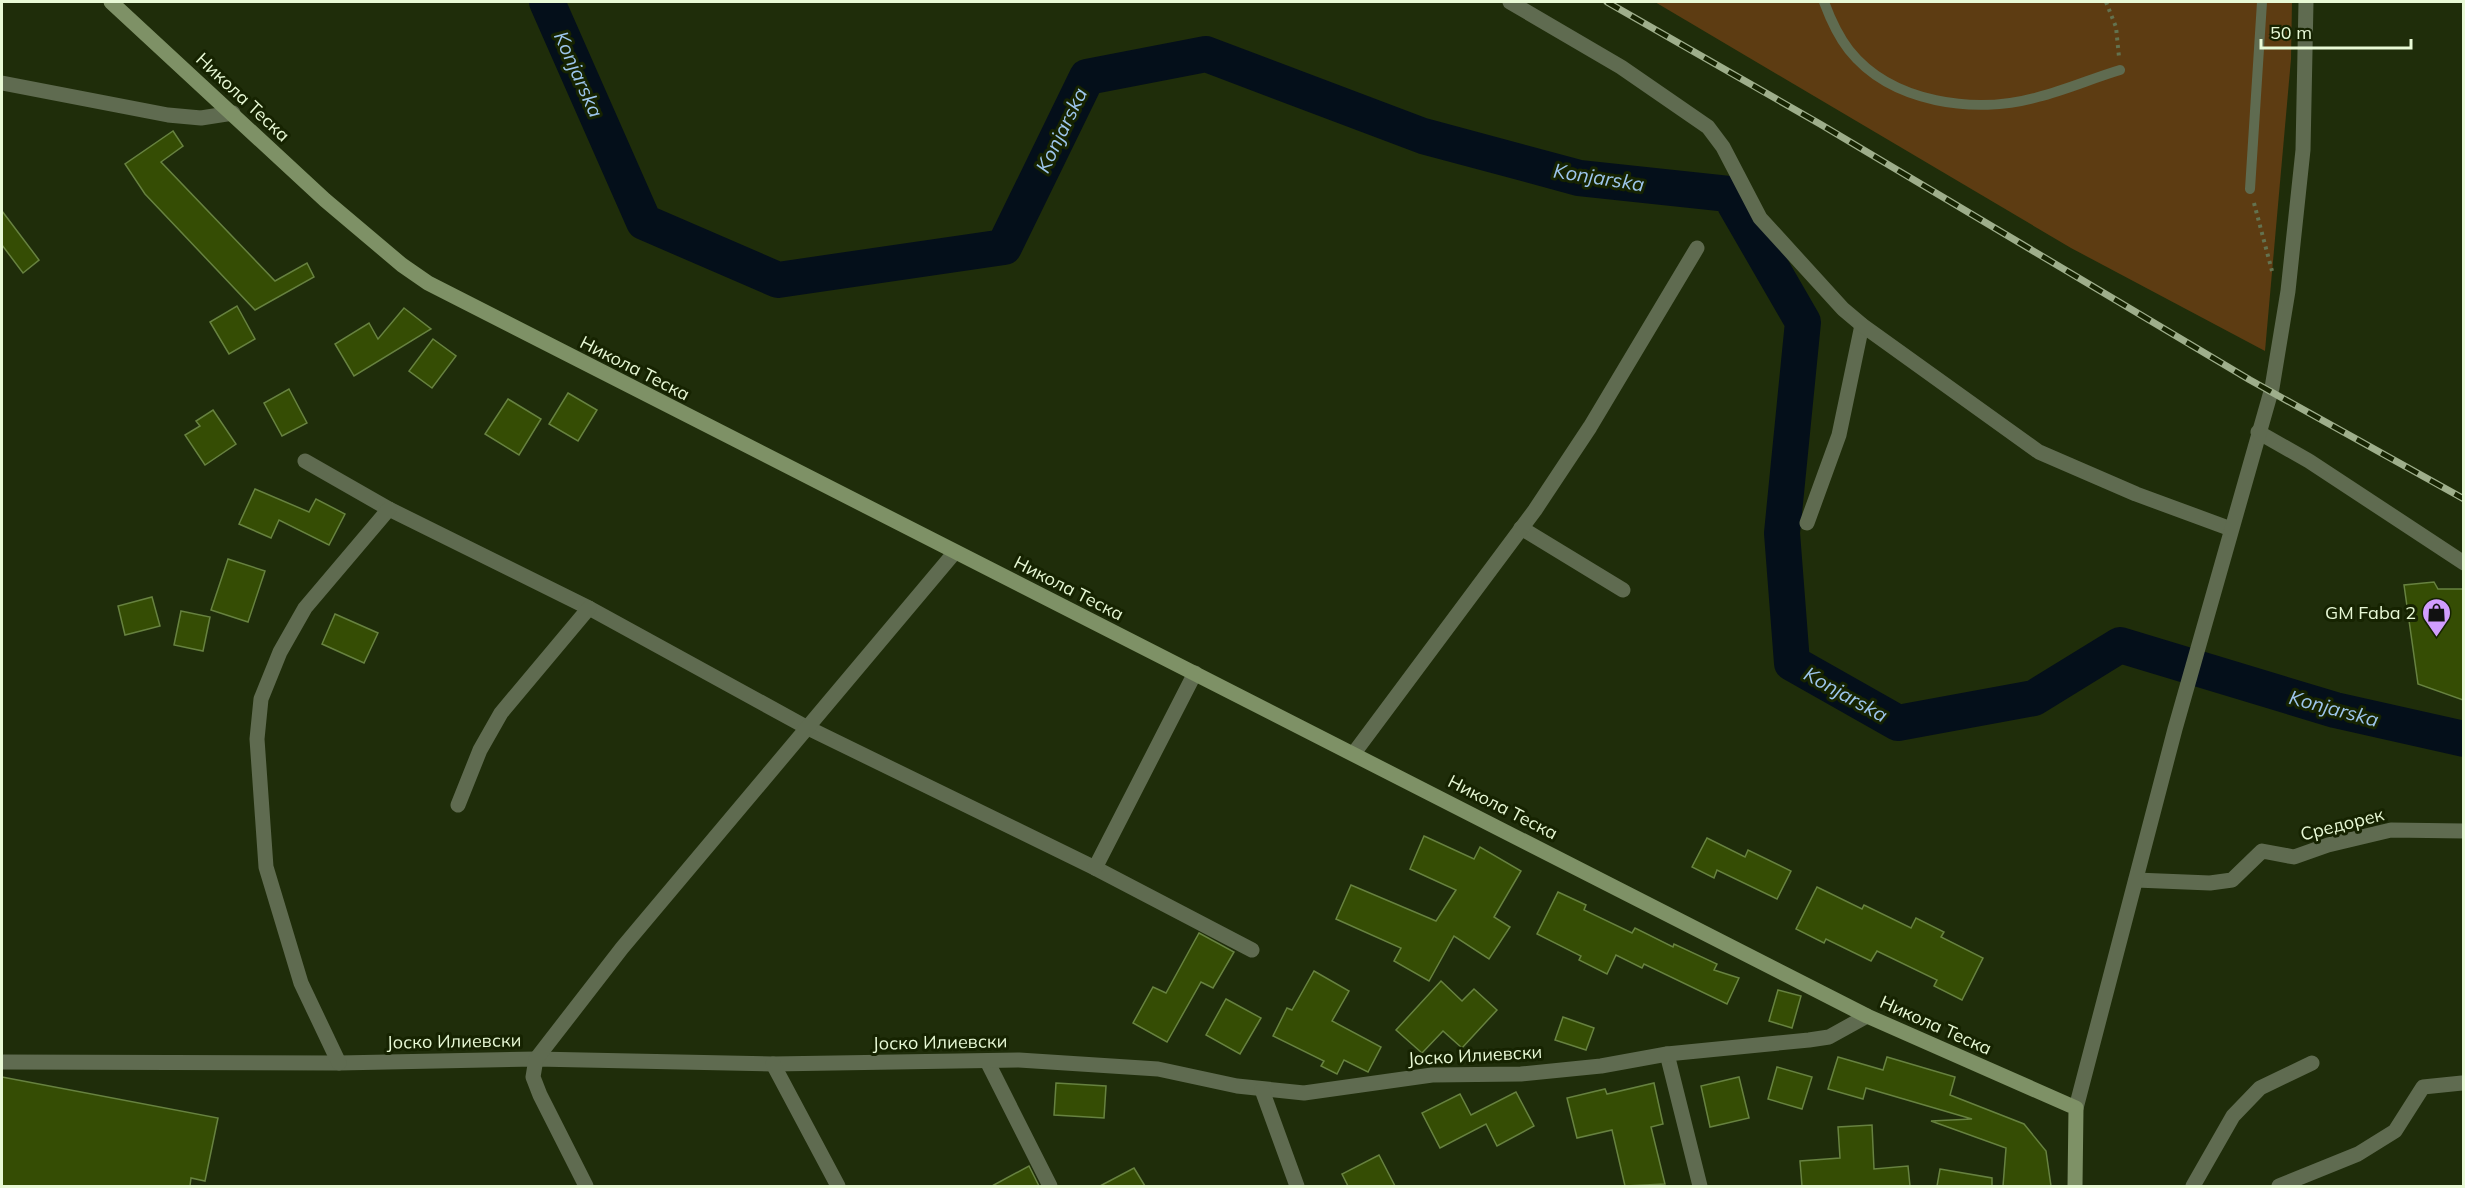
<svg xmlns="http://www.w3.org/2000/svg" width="2465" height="1188" font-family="Mulish,sans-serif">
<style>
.green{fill:#5d3c12}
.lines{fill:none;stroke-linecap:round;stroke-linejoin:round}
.river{stroke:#040f1a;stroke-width:36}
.building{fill:#354d04;stroke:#678240;stroke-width:1.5}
.path{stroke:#63724f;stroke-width:4;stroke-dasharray:3 4.5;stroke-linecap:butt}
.service{stroke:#5f6b50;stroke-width:10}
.minor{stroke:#5f6b50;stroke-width:15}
.tertiary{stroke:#5f6b50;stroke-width:15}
.secondary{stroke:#7e9166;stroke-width:15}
.rail-casing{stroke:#9eae8b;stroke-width:7}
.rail{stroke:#162301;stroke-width:4.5;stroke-dasharray:14;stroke-linecap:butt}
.labels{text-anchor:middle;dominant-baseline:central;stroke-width:6;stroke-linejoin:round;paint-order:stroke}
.street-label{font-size:18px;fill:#e8f9d6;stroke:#162301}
.poi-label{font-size:18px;fill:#e8f9d6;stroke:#162301;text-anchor:end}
.water-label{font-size:20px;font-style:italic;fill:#9ec6ec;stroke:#162301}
</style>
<rect width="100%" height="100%" fill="#1f2d0a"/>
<path class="green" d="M 1655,2 L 2292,2 L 2291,59 L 2265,351 L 2071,248 Z"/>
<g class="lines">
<path class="river" d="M 547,2 L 644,222 L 778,280 L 1004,247 L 1087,77 L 1206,54 L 1423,136 L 1579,178 L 1729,194 L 1803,322 L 1782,533 L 1792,663 L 1898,723 L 2034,698 L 2120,645 L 2335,710 L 2464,739"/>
</g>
<g class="building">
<path d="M 173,131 L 183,146 L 161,162 L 275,281 L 307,263 L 314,277 L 255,310 L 145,194 L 125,164 Z"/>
<path d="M 2,211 L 39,260 L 23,273 L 2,245 Z"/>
<path d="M 237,306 L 255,339 L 229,354 L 210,322 Z"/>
<path d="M 404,308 L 431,329 L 354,376 L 335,344 L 369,323 L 378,339 Z"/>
<path d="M 433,339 L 456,356 L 432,388 L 409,371 Z"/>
<path d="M 289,389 L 307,423 L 282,436 L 264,403 Z"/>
<path d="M 568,393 L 597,410 L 578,441 L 549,424 Z"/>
<path d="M 508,399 L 541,419 L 519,455 L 485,434 Z"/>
<path d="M 213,410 L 236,444 L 205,465 L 185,435 L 200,426 L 196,421 Z"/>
<path d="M 255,489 L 309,512 L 316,499 L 345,514 L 329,545 L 279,520 L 271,538 L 239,524 Z"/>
<path d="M 228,559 L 265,571 L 248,622 L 211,610 Z"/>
<path d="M 2434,582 L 2438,589 L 2463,589 L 2463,700 L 2418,684 L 2404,585 Z"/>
<path d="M 152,597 L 160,626 L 125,635 L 118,606 Z"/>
<path d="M 181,611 L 210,617 L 203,651 L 174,645 Z"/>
<path d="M 335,614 L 378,633 L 364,663 L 322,644 Z"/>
<path d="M 1424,836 L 1474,859 L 1480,847 L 1521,871 L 1494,917 L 1510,927 L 1489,959 L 1454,936 L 1429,981 L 1394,961 L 1401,948 L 1336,919 L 1351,885 L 1436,921 L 1456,890 L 1410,869 Z"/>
<path d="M 1707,838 L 1745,857 L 1748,850 L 1791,871 L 1777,899 L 1717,870 L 1714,878 L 1692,867 Z"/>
<path d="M 1817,887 L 1862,909 L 1864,905 L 1911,928 L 1916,918 L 1944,932 L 1941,937 L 1983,958 L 1962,1000 L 1934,986 L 1937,980 L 1877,951 L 1871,961 L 1826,939 L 1824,943 L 1796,929 Z"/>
<path d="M 1558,892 L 1586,905 L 1584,910 L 1632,933 L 1635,928 L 1673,947 L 1674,944 L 1717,964 L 1714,970 L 1739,978 L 1727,1004 L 1644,964 L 1642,968 L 1616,955 L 1607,974 L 1579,960 L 1581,956 L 1537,934 Z"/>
<path d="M 1199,933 L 1234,952 L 1213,988 L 1201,982 L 1167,1042 L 1133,1023 L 1153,987 L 1166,993 Z"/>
<path d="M 1314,971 L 1349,991 L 1332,1021 L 1381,1047 L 1368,1072 L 1344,1060 L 1337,1074 L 1321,1066 L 1324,1061 L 1273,1036 L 1287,1008 L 1292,1010 Z"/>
<path d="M 1441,981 L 1462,1001 L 1474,989 L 1497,1010 L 1462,1048 L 1443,1031 L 1422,1053 L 1396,1030 Z"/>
<path d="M 1778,990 L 1801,996 L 1792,1028 L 1769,1021 Z"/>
<path d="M 1226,999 L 1261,1018 L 1240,1054 L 1206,1035 Z"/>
<path d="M 1563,1017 L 1594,1028 L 1586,1050 L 1555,1040 Z"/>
<path d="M 1838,1057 L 1883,1070 L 1887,1057 L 1955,1077 L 1950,1095 L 2024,1124 L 2046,1151 L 2051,1186 L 2003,1186 L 2006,1148 L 1931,1121 L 1972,1119 L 1866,1088 L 1863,1099 L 1828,1089 Z"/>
<path d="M 1777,1067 L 1812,1077 L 1802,1109 L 1768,1099 Z"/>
<path d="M 2,1077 L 218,1118 L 205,1181 L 191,1178 L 190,1186 L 2,1186 Z"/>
<path d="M 1739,1077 L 1749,1118 L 1710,1127 L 1701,1086 Z"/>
<path d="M 1056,1083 L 1106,1086 L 1104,1118 L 1054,1115 Z"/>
<path d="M 1654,1083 L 1663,1124 L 1651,1127 L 1665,1184 L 1625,1186 L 1612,1130 L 1577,1138 L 1567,1098 L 1605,1089 L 1607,1094 Z"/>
<path d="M 1516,1092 L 1534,1126 L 1497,1146 L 1486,1124 L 1440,1148 L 1422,1113 L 1460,1094 L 1471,1115 Z"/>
<path d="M 1872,1125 L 1874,1169 L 1908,1166 L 1910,1186 L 1802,1186 L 1800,1161 L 1840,1158 L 1838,1127 Z"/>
<path d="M 1379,1155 L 1395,1186 L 1348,1186 L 1342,1174 Z"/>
<path d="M 1029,1166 L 1039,1186 L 992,1186 Z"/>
<path d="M 1134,1168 L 1145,1186 L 1100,1186 Z"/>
<path d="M 1940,1169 L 1992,1178 L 1992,1186 L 1937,1186 Z"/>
</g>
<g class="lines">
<g class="path">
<path d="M 2106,2 L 2116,27 L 2119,57"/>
<path d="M 2254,203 L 2272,271"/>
</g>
<g class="service">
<path d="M 1824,2 C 1830,18 1838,36 1849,50 C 1891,103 1975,115 2038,97 C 2066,90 2093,78 2120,70"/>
<path d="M 2250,189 L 2262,2"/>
</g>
<g class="minor">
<path d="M 2,83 L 168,115 L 201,118 L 233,113"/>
<path d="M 2258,432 L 2309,461 L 2464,563"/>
<path d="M 305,461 L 389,509 L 589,608 L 806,727 L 1095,868 L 1252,950"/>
<path d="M 1807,523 L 1839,435 L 1862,325"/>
<path d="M 1521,528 L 1623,590"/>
<path d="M 1354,753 L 1535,510 L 1590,427 L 1697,248"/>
<path d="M 458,805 L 480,750 L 501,713 L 589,608"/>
<path d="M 1095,868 L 1195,673"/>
<path d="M 2136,880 L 2210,883 L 2232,880 L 2262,851 L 2294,857 L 2328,845 L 2391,830 L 2464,831"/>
<path d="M 1667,1054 L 1700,1186"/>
<path d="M 987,1061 L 1050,1186"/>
<path d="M 2,1062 L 339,1063 L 536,1059 L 773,1064 L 1019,1060 L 1158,1069 L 1237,1086 L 1304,1093 L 1432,1075 L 1521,1074 L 1601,1066 L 1667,1054 L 1809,1040 L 1829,1037 L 1867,1016"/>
<path d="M 339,1063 L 301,983 L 266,867 L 257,739 L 261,699 L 280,652 L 305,608 L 389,509"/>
<path d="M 773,1064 L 838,1186"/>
<path d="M 1262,1090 L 1297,1186"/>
<path d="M 586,1186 L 540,1095 L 533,1077 L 536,1059 L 622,948 L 955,552"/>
<path d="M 2193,1186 L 2233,1116 L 2260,1088 L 2312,1063"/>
<path d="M 2279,1186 L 2358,1154 L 2395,1131 L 2423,1087 L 2462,1083"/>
</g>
<g class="tertiary">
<path d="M 1510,2 L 1621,67 L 1708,127 L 1723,147 L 1760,218 L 1843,309 L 1862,325 L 2039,452 L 2136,494 L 2231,529"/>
<path d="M 2076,1108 L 2175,729 L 2272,388 L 2288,291 L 2303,150 L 2306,2"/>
</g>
<path class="secondary" d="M 111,2 L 325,200 L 402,265 L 428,283 L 1867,1016 L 2076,1108 L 2075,1186"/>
<defs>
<path id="rail" d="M 1607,2 L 1820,124 L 2250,380 L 2464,499"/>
</defs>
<use href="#rail" class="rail-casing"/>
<use href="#rail" class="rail"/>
</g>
<defs>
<symbol id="shop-pin" viewBox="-11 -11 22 30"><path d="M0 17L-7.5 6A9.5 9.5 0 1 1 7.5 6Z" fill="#d19dfe" stroke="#162301"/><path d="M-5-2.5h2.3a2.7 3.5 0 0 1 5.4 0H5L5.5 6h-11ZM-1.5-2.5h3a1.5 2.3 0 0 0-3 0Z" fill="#111"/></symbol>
</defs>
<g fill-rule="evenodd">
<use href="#shop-pin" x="2420" y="596" width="33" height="45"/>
</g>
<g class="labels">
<g class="street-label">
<text transform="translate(243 97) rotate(43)">Никола Теска</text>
<text transform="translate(635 368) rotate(27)">Никола Теска</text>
<text transform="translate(1069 588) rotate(27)">Никола Теска</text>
<text transform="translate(1503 807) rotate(27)">Никола Теска</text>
<text transform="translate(2342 824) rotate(-14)">Средорек</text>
<text transform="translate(1936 1025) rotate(24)">Никола Теска</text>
<text transform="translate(454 1041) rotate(-1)">Јоско Илиевски</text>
<text transform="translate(940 1042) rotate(-1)">Јоско Илиевски</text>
<text transform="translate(1475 1055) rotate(-3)">Јоско Илиевски</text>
</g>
<g class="poi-label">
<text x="2416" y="612">GM Faba 2</text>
</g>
<g class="water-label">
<text transform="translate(579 74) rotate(66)">Konjarska</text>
<text transform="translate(1061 130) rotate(-64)">Konjarska</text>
<text transform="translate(1599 177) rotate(9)">Konjarska</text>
<text transform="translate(1846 694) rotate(29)">Konjarska</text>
<text transform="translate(2334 708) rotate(15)">Konjarska</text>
</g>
</g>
<rect width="2465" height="1188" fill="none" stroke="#e8f9d6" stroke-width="6"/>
<path d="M2261 39v9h150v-9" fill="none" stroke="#e8f9d6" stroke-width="3"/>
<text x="2270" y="39" font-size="18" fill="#e8f9d6" stroke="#162301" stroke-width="4.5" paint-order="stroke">50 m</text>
</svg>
